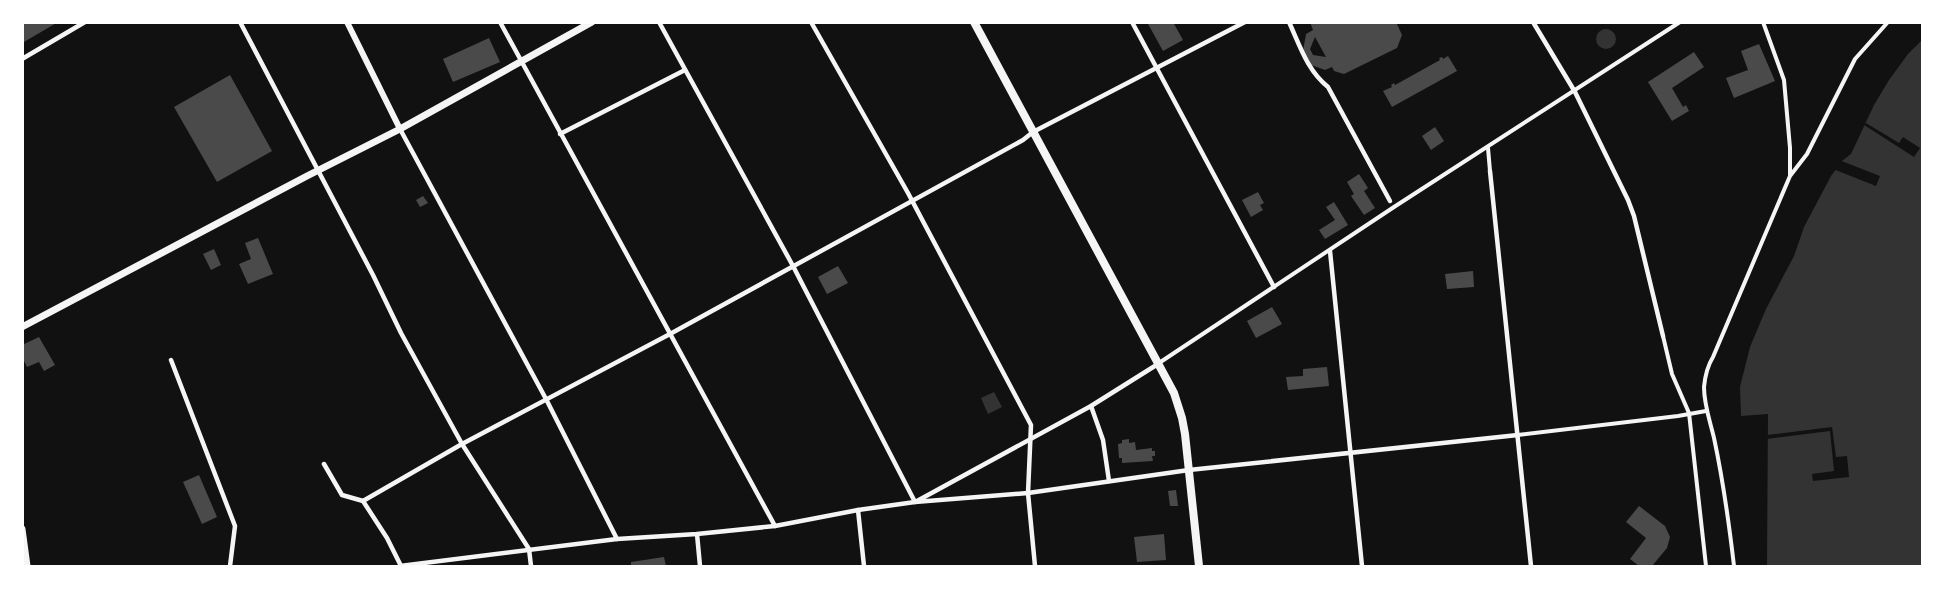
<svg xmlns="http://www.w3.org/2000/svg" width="1945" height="589" font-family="'Fira Sans Condensed',sans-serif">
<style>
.water{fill:#333}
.pier{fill:#111}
.building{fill:#4a4a4a;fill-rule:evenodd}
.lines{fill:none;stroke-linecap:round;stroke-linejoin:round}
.pedestrian{stroke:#f5f5f5;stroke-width:4}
.minor{stroke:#f5f5f5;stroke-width:4.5}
.tertiary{stroke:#f5f5f5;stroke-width:6}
.secondary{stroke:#f5f5f5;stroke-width:7}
.primary{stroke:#f5f5f5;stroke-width:8}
</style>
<rect width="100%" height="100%" fill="#111"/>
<g class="water">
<circle cx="1606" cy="39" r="10"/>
<path d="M 1922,40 L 1922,566 L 1767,566 L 1768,414 L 1741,416 L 1740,387 L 1750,347 L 1766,309 L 1794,256 L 1804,227 L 1831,176 L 1842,161 L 1851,154 L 1874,105 L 1889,80 L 1908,54 Z"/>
<path d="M 994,392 L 1002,407 L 988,414 L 981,398 Z"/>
</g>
<g class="pier">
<path d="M 1866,123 L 1899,143 L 1903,137 L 1920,148 L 1914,157 L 1864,125 Z"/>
<path d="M 1839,160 L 1880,176 L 1876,186 L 1833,169 Z"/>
<path d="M 1832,427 L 1836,457 L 1847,456 L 1849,477 L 1813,481 L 1812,474 L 1834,471 L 1830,431 L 1767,439 L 1767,435 Z"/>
</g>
<g class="building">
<path d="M 22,22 L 58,22 L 24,42 Z"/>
<path d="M 1147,22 L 1173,22 L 1183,40 L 1163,51 Z"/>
<path d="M 1310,22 L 1396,22 L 1402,35 L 1397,48 L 1344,74 L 1334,71 L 1332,67 L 1325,70 L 1311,65 L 1303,51 L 1306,34 L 1313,30 ZM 1315,37 L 1326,57 L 1313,55 L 1310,49 Z"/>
<path d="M 489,38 L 500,62 L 453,82 L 443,59 Z"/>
<path d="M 1759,44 L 1775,81 L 1734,98 L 1726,78 L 1748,70 L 1741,51 Z"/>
<path d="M 1694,52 L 1704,67 L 1672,88 L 1683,107 L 1686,105 L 1689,111 L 1672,121 L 1648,82 Z"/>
<path d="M 1448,56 L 1457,71 L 1392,107 L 1383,91 L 1392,87 L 1391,85 L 1394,83 L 1395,85 L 1440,60 L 1439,58 L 1442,57 L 1443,59 Z"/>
<path d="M 230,75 L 272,151 L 217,182 L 174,107 Z"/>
<path d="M 1435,127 L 1444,141 L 1431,150 L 1422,136 Z"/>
<path d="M 1359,174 L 1368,188 L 1364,191 L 1375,208 L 1364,215 L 1351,196 L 1354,194 L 1347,182 Z"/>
<path d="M 1258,192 L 1264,203 L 1260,205 L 1263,210 L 1251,217 L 1242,200 Z"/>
<path d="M 423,196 L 428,203 L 420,207 L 416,200 Z"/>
<path d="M 1334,202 L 1348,225 L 1325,239 L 1319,230 L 1335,220 L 1326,207 Z"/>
<path d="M 258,238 L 273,274 L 248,284 L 239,264 L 251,259 L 245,243 Z"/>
<path d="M 214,249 L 221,265 L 211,270 L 203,254 Z"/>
<path d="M 838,266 L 848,283 L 827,294 L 818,277 Z"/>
<path d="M 1473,271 L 1474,287 L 1447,289 L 1445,274 Z"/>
<path d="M 1272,307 L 1282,324 L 1256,338 L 1247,321 Z"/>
<path d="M 39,337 L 55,365 L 44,371 L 39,362 L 27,367 L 24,361 L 22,362 L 22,345 Z"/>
<path d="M 1327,367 L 1329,386 L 1288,390 L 1286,377 L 1303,376 L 1303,369 Z"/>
<path d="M 1129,439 L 1129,443 L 1135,442 L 1136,450 L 1152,448 L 1152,451 L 1155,451 L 1155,456 L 1152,456 L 1153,461 L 1122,463 L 1122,458 L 1119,458 L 1118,444 L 1122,443 L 1122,440 Z"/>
<path d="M 199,475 L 217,517 L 202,524 L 183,482 Z"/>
<path d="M 1176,490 L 1178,506 L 1170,506 L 1168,491 Z"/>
<path d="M 1639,506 L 1665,526 L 1670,537 L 1667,548 L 1652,566 L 1639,566 L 1630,559 L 1646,538 L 1626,522 Z"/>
<path d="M 1164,534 L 1166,560 L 1137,562 L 1134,537 Z"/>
<path d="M 664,557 L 666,566 L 631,566 L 631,562 Z"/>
</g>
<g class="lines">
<g class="pedestrian">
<path d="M 1763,22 L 1784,80 L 1790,148 L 1790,175"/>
<path d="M 1488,148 L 1490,171"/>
<path d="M 1663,336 L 1672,374 L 1689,413 L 1706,566"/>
<path d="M 1159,363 L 1394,207 L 1680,22"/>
<path d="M 1518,435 L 1678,416 L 1706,411"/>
<path d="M 1734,566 C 1729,523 1723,480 1714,438 C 1710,421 1704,405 1704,387 C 1705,377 1708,365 1713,357 L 1790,176 L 1807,154 L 1855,59 L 1888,22"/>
</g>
<g class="minor">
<path d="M 240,22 L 373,275 L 401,333 L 462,444 L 529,549 L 531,566"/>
<path d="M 500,22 L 775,526"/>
<path d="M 659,22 L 793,266 L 915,502"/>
<path d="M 811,22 L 908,193 L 1031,425 L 1028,493 L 1035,566"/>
<path d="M 1132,22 L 1274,287"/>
<path d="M 1289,22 C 1300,46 1307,70 1328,87 L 1390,201"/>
<path d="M 1533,22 L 1575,92 L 1628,200 L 1634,216 L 1663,336"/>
<path d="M 22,59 L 85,22"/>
<path d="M 400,129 L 546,399 L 617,539"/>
<path d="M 560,134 L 685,70"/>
<path d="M 1490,171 L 1531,566"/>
<path d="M 1330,251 L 1362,566"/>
<path d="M 171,360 L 235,526 L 230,566"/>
<path d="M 1091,406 L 1103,440 L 1109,481"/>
<path d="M 324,464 L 342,495 L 363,501 L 462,444 L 670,334 L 1023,140 L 1033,132 L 1245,22"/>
<path d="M 363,501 L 387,538 L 401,566"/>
<path d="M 917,501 L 1091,406 L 1158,364"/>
<path d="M 858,510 L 864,566"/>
<path d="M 697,534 L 700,566"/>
<path d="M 400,566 L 617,539 L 697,534 L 775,526 L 858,510 L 915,502 L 1028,493 L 1189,470 L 1518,435"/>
</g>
<path class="tertiary" d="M 347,22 L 400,129"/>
<g class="secondary">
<path d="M 22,327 L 307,176 L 400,129 L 592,22"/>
<path d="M 22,529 L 27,566"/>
</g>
<path class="primary" d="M 974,22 L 1174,393 L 1182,418 L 1185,434 L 1199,566"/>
</g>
<rect width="1945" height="589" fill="none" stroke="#ffffff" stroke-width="48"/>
</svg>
